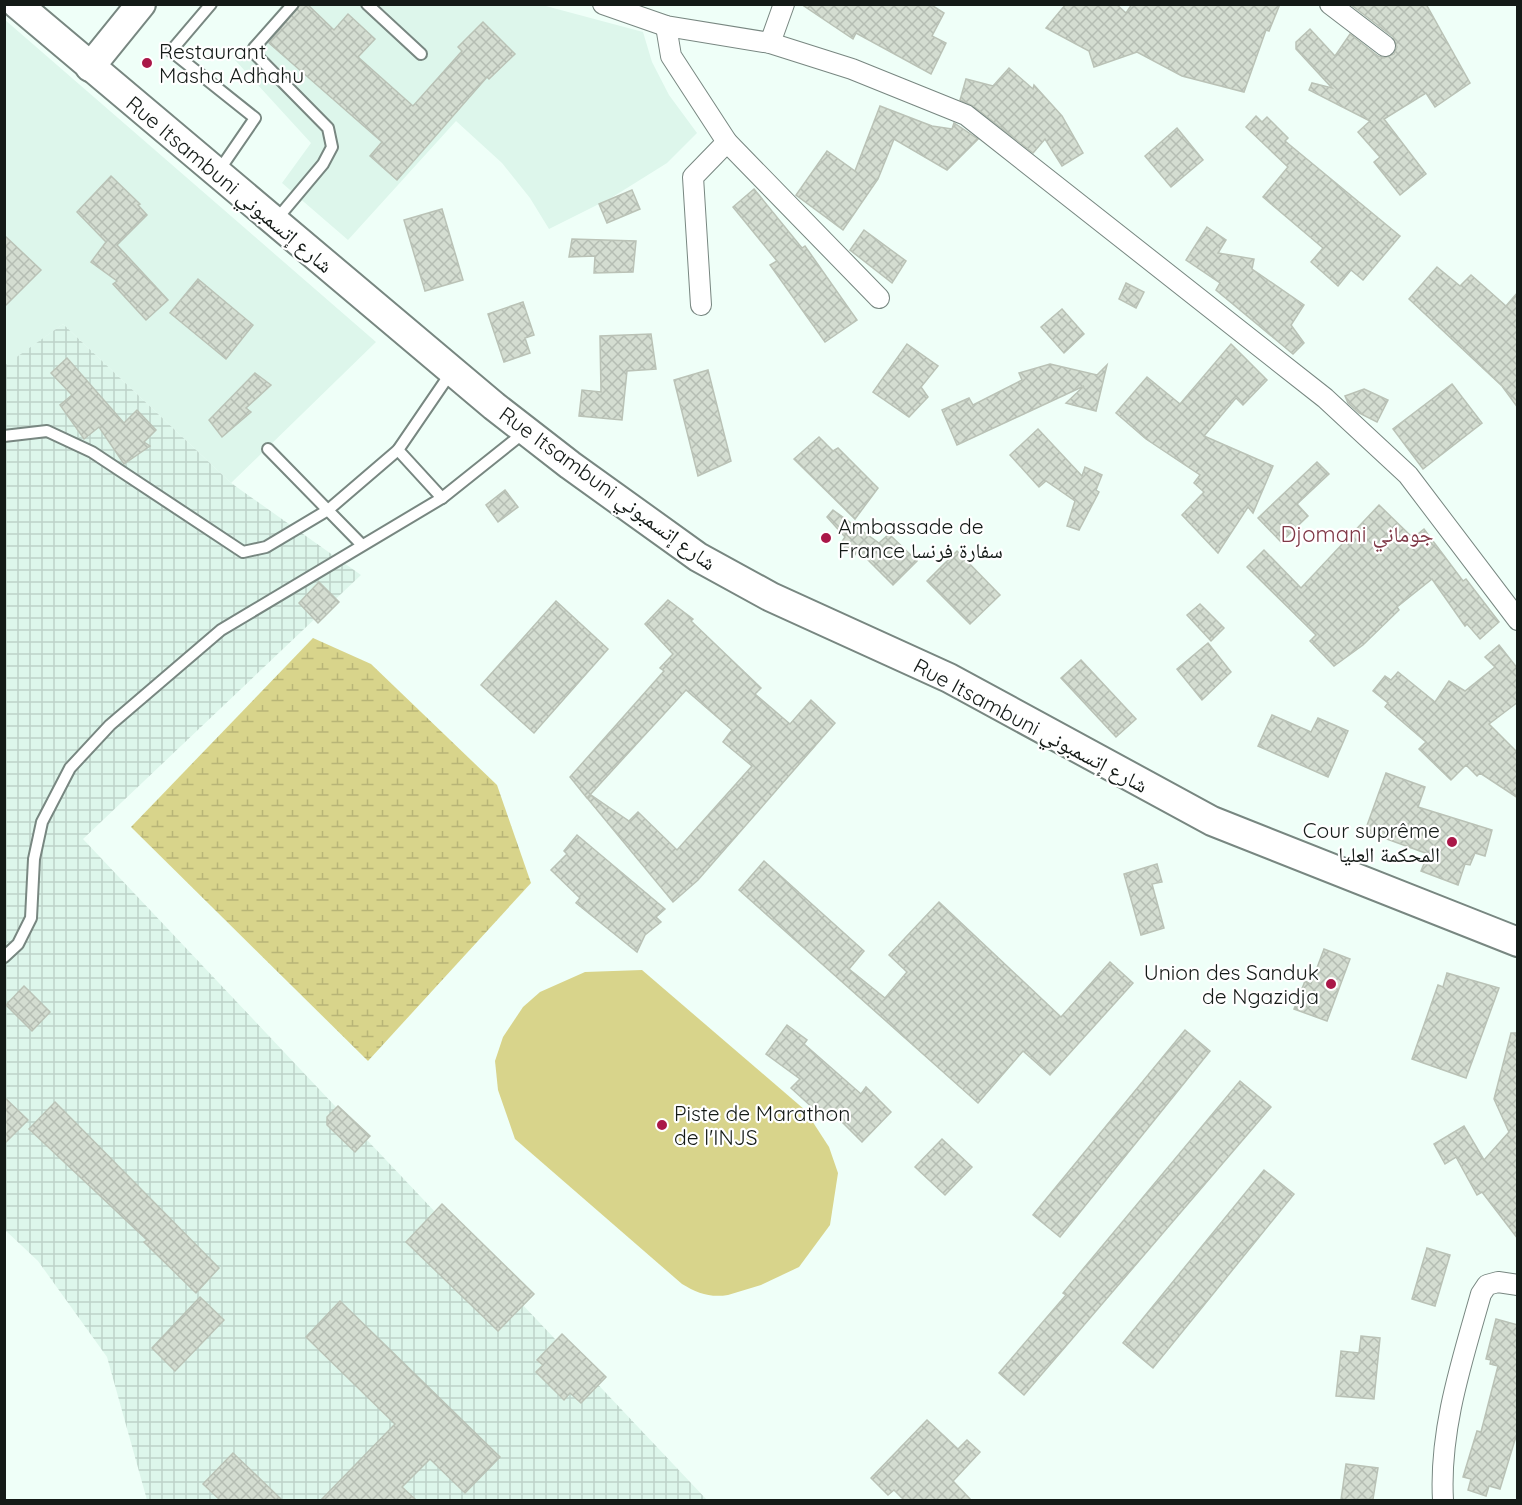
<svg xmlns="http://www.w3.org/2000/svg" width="1522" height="1505" font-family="Quicksand,'Noto Naskh Arabic',sans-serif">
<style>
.built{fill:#ddf6eb}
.industrial{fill:url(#industrial-grid)}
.wetland{fill:url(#wetland-marsh)}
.pitch{fill:#d8d48b}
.building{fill:url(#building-cross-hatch);stroke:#bac2b6;stroke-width:1.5}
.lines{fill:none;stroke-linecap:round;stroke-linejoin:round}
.lane-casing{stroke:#788781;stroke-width:14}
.street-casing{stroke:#788781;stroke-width:22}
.secondary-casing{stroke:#788781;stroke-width:32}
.lane{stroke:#fff;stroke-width:10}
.street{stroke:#fff;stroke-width:20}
.secondary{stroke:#fff;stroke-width:28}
.poi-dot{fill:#aa1748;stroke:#fff;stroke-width:2}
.labels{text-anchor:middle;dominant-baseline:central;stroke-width:4.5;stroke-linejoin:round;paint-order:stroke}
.poi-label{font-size:21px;fill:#141a17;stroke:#fff;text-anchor:start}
.street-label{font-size:21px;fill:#141a17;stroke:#fff}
.neighbourhood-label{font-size:22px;fill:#7f3846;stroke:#fff}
</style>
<defs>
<pattern id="industrial-grid" width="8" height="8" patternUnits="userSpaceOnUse" patternTransform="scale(1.5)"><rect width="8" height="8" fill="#ddf6eb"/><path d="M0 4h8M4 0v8" fill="none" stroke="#bdd2c9"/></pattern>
<pattern id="wetland-marsh" width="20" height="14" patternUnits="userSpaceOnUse" patternTransform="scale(1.5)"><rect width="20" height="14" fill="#d8d48b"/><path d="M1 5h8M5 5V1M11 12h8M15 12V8" fill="none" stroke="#b8b577"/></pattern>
<pattern id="building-cross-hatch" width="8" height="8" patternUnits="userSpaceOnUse" patternTransform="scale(1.5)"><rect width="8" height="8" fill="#d4ddd1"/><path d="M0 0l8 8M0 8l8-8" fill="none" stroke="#b5bdb3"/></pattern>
</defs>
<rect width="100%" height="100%" fill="#effff8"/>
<g class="built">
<path d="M 282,5 L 542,5 L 643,32 L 652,62 L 669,95 L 697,133 L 667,163 L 611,198 L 549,229 L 530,198 L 502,163 L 456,121 L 348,240 L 282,183 L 311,143 L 235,60 Z"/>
<path d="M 4,19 L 376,342 L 231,483 L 63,324 L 5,366 Z"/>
</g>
<path class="industrial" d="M 63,324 L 231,483 L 361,575 L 83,839 L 707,1500 L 147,1500 L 107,1357 L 38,1261 L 5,1230 L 4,366 Z"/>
<path class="wetland" d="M 313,638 L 371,664 L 497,785 L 531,883 L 368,1061 L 131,827 Z"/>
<path class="pitch" d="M 642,970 L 805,1110 L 829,1147 L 838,1173 L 830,1225 L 799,1267 L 761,1285 L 728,1295 C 710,1298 697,1293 682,1284 L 515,1139 L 498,1090 L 495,1061 L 503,1037 L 523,1007 L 540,992 L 585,972 Z"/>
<g class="building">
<path d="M 300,4 L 307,4 L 334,30 L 348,14 L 375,39 L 358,57 L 413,106 L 462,51 L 458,47 L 483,22 L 515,54 L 489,79 L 487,77 L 397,180 L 370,156 L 382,142 L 269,43 Z"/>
<path d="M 801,4 L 930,4 L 944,13 L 932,36 L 946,43 L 931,74 L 856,33 L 853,39 Z"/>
<path d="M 1066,4 L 1116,4 L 1126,13 L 1132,4 L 1280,4 L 1269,31 L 1266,30 L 1244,92 L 1182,76 L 1137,52 L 1094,67 L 1089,51 L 1046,28 Z"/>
<path d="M 1350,4 L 1426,4 L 1470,83 L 1435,107 L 1426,93 L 1384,119 L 1426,174 L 1400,195 L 1374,162 L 1380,157 L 1358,132 L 1370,121 L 1309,90 L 1312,83 L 1332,88 L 1296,49 L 1296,42 L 1310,29 L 1335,56 L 1350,34 L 1378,56 L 1384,58 L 1394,54 L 1397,47 L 1393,37 Z"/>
<path d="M 1009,68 L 1033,89 L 1034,85 L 1062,116 L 1083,153 L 1062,166 L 1045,139 L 1033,153 L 973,106 L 960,100 L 966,79 L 993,86 Z"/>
<path d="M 880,106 L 932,126 L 952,129 L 954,123 L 978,139 L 947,170 L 894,139 L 878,179 L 843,230 L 796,195 L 827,151 L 855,171 Z"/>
<path d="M 1256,116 L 1262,122 L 1267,117 L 1288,138 L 1285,141 L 1400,236 L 1363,280 L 1351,270 L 1338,286 L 1311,262 L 1323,248 L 1263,197 L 1288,167 L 1246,127 Z"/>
<path d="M 1177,128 L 1203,160 L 1171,187 L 1145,156 Z"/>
<path d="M 111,176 L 140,204 L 138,205 L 147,215 L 117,245 L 168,300 L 146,320 L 113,284 L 117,281 L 91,262 L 106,242 L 77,212 Z"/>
<path d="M 754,189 L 802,248 L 805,246 L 857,320 L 825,342 L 770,265 L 777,261 L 733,207 Z"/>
<path d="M 632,190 L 640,209 L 607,223 L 599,204 Z"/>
<path d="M 442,209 L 463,280 L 425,291 L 404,220 Z"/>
<path d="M 1207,227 L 1226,240 L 1218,253 L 1254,259 L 1252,269 L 1304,305 L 1291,325 L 1304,343 L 1293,354 L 1216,290 L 1220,283 L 1186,260 Z"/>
<path d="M 864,230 L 906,261 L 892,283 L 850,250 Z"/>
<path d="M 4,235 L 41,270 L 4,307 Z"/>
<path d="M 572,239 L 636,241 L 633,272 L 594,273 L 595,256 L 569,257 Z"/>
<path d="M 1437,267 L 1460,286 L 1471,275 L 1506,306 L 1518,292 L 1518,408 L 1502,386 L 1409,299 Z"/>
<path d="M 198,279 L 253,325 L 226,359 L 170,313 Z"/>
<path d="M 1126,283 L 1144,292 L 1136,308 L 1119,299 Z"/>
<path d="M 523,302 L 534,335 L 525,338 L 530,353 L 504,362 L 488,314 Z"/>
<path d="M 1062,309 L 1084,334 L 1064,353 L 1041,327 Z"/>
<path d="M 651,334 L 656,369 L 627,371 L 622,420 L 579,416 L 582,390 L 601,392 L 600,336 Z"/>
<path d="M 907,344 L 938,366 L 921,387 L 928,397 L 909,417 L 873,392 Z"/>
<path d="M 1231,344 L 1267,380 L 1243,405 L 1236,398 L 1204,436 L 1273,466 L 1253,513 L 1248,507 L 1218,553 L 1182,515 L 1204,492 L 1194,483 L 1200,475 L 1146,439 L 1116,413 L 1147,377 L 1180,404 Z"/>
<path d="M 67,358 L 124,423 L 137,410 L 156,430 L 144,442 L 150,446 L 124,464 L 99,427 L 84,439 L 60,405 L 72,395 L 51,373 Z"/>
<path d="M 1050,364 L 1097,375 L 1107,365 L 1096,411 L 1066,403 L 1084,386 L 957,445 L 942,410 L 969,398 L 973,405 L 1022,380 L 1019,373 Z"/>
<path d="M 708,370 L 731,461 L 698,476 L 674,380 Z"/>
<path d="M 255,373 L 271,385 L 246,408 L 251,412 L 222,437 L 209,420 Z"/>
<path d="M 1452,384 L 1482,423 L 1423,469 L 1393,429 Z"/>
<path d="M 1364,389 L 1388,400 L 1377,422 L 1359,413 L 1348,403 L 1345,396 Z"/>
<path d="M 1038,429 L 1082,476 L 1085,467 L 1102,475 L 1096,490 L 1099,492 L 1079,530 L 1067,526 L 1075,501 L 1046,481 L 1039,487 L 1010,455 Z"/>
<path d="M 819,437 L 833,451 L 838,448 L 878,488 L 855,519 L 794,459 Z"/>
<path d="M 1317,462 L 1329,474 L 1297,504 L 1308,516 L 1281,542 L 1258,518 Z"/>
<path d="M 505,490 L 518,507 L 498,522 L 486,505 Z"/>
<path d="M 1379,505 L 1413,538 L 1424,529 L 1463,581 L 1466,579 L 1499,622 L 1480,639 L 1467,624 L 1465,626 L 1432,579 L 1397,607 L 1399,610 L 1363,645 L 1334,666 L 1310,641 L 1316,635 L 1247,567 L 1264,550 L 1301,588 Z"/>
<path d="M 833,510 L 879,543 L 889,534 L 917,561 L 893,585 L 858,550 L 854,556 L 839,546 L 845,537 L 827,517 Z"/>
<path d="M 957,551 L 1000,595 L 970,624 L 927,581 Z"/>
<path d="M 319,582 L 339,602 L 318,623 L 299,603 Z"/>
<path d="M 668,600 L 693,619 L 691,621 L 761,688 L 755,694 L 790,724 L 811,700 L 835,723 L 698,880 L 673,902 L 588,799 L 591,795 L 629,821 L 638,812 L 677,850 L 752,766 L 723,742 L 732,730 L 686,690 L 587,798 L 570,777 L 664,671 L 660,668 L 673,654 L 645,624 Z"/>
<path d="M 556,601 L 608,649 L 534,733 L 481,685 Z"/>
<path d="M 1200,604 L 1224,628 L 1211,641 L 1187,615 Z"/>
<path d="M 1208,643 L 1231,672 L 1202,700 L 1177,669 Z"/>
<path d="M 1499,645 L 1518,669 L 1518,702 L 1489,724 L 1518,753 L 1518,798 L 1480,773 L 1477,776 L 1466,765 L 1451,780 L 1419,749 L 1426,742 L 1385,707 L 1388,703 L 1373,691 L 1385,676 L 1391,680 L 1398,672 L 1435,702 L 1449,681 L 1465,691 L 1495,667 L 1485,657 Z"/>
<path d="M 1081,660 L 1136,719 L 1116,737 L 1061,678 Z"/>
<path d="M 1272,715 L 1311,732 L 1318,718 L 1348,731 L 1328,777 L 1258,746 Z"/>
<path d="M 1386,773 L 1425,787 L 1418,807 L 1492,830 L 1485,856 L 1475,853 L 1470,865 L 1465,864 L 1458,885 L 1421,871 L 1428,854 L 1365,831 Z"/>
<path d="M 577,835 L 665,909 L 656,917 L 661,922 L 645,935 L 637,952 L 576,903 L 580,898 L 551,870 L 567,854 L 564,851 Z"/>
<path d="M 764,861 L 864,951 L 849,969 L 885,998 L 907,972 L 889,955 L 939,902 L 1061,1017 L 1110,962 L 1133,983 L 1050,1075 L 1023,1051 L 978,1103 L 739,890 Z"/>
<path d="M 1157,864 L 1162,882 L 1152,884 L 1164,928 L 1141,935 L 1124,874 Z"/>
<path d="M 1324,949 L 1350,959 L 1327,1021 L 1294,1009 L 1305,981 L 1311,984 Z"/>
<path d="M 1447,973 L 1499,988 L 1466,1078 L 1412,1059 L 1438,985 L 1443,987 Z"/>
<path d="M 24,986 L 50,1012 L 32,1031 L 6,1005 Z"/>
<path d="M 787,1025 L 807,1040 L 804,1044 L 861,1094 L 866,1087 L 891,1112 L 862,1142 L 833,1113 L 826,1120 L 791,1088 L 800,1079 L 766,1054 Z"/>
<path d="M 1185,1030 L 1210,1051 L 1060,1237 L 1033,1215 Z"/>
<path d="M 1511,1033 L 1518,1033 L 1518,1239 L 1482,1192 L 1477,1195 L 1456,1157 L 1445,1164 L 1434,1144 L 1464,1126 L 1484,1160 L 1509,1132 L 1494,1099 Z"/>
<path d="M 1240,1081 L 1271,1107 L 1024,1395 L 999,1373 L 1066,1295 L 1063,1293 Z"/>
<path d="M 4,1097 L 28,1120 L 4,1144 Z"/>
<path d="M 55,1102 L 219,1268 L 196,1293 L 144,1242 L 147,1240 L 29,1129 Z"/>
<path d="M 338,1106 L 370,1136 L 355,1152 L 327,1125 L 327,1117 Z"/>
<path d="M 942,1139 L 972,1167 L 945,1195 L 915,1167 Z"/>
<path d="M 1264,1170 L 1294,1194 L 1153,1368 L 1123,1343 Z"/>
<path d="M 442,1204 L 534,1294 L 498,1331 L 406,1242 Z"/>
<path d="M 1427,1248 L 1450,1255 L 1435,1306 L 1412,1299 Z"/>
<path d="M 200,1297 L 224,1320 L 175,1371 L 152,1348 Z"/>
<path d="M 340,1301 L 500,1457 L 465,1493 L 430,1459 L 402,1487 L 416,1500 L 321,1500 L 395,1424 L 306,1337 Z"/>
<path d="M 1496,1319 L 1518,1325 L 1518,1430 L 1500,1489 L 1489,1486 L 1486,1496 L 1468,1490 L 1471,1479 L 1463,1477 L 1477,1431 L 1481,1432 L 1498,1366 L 1490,1364 L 1491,1360 L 1486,1359 Z"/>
<path d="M 562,1334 L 606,1377 L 581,1403 L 570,1393 L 564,1400 L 536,1372 L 543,1365 L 537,1360 Z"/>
<path d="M 1361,1336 L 1380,1338 L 1374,1399 L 1336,1396 L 1341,1351 L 1359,1353 Z"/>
<path d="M 927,1420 L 958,1449 L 967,1440 L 980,1452 L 953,1481 L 971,1500 L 904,1500 L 894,1490 L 888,1495 L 871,1478 Z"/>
<path d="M 233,1453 L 282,1500 L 220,1500 L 203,1484 Z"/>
<path d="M 1346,1464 L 1378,1468 L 1373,1499 L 1341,1500 Z"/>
</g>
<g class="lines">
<defs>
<g id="lane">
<path d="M 211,4 L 171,51 L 255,118 L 218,172"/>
<path d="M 367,4 L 421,54"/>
<path d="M 276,220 L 323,164 L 332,147 L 328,128 L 255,54 L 254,48 L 293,4"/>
<path d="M 4,436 L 47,431 L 92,452 L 243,552 L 266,547 L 328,510 L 398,450 L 452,371"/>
<path d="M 268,449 L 361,544"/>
<path d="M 398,450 L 442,498"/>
<path d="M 4,957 L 18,944 L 31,918 L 34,859 L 42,822 L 70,768 L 110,725 L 221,630 L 442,498 L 526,431"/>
</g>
<g id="street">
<path d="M 603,4 L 666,26 L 770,43 L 852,69 L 966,115 L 1325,398 L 1408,475 L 1518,620"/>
<path d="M 1330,4 L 1385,46"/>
<path d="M 666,26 L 671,56 L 727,142 L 879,298"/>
<path d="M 770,43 L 784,4"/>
<path d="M 701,305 L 693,177 L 727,142"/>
<path d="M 1443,1500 C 1439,1430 1462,1361 1481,1294 L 1487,1285 L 1498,1282 L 1518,1285"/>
</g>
<g id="secondary">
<path d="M 17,4 L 494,406 L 570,465 L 698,557 L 771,597 L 949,678 L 1212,821 L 1518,942"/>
<path d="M 90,67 L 141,4"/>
</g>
</defs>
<use href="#lane" class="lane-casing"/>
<use href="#street" class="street-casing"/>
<use href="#secondary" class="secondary-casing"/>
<use href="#lane" class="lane"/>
<use href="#street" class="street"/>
<use href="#secondary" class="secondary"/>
</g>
<g class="poi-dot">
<circle cx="147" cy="63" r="6"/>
<circle cx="826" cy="538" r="6"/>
<circle cx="1452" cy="842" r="6"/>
<circle cx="1331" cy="984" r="6"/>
<circle cx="662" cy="1125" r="6"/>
</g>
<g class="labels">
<g class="poi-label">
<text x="159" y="51">Restaurant<tspan x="159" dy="24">Masha Adhahu</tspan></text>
<text x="838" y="526">Ambassade de<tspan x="838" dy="24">France سفارة فرنسا</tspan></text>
<text x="1440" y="830" text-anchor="end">Cour suprême<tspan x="1440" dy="24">المحكمة العليا</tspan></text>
<text x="1319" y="972" text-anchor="end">Union des Sanduk<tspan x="1319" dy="24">de Ngazidja</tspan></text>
<text x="674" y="1113">Piste de Marathon<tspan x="674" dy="24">de l'INJS</tspan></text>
</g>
<g class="street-label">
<text transform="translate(230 184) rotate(40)">Rue Itsambuni شارع إتسمبوني</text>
<text transform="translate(608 488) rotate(36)">Rue Itsambuni شارع إتسمبوني</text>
<text transform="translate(1031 725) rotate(28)">Rue Itsambuni شارع إتسمبوني</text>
</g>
<g class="neighbourhood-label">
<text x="1357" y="534">Djomani جوماني</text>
</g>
</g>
<rect width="1522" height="1505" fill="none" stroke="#141a17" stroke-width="12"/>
</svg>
